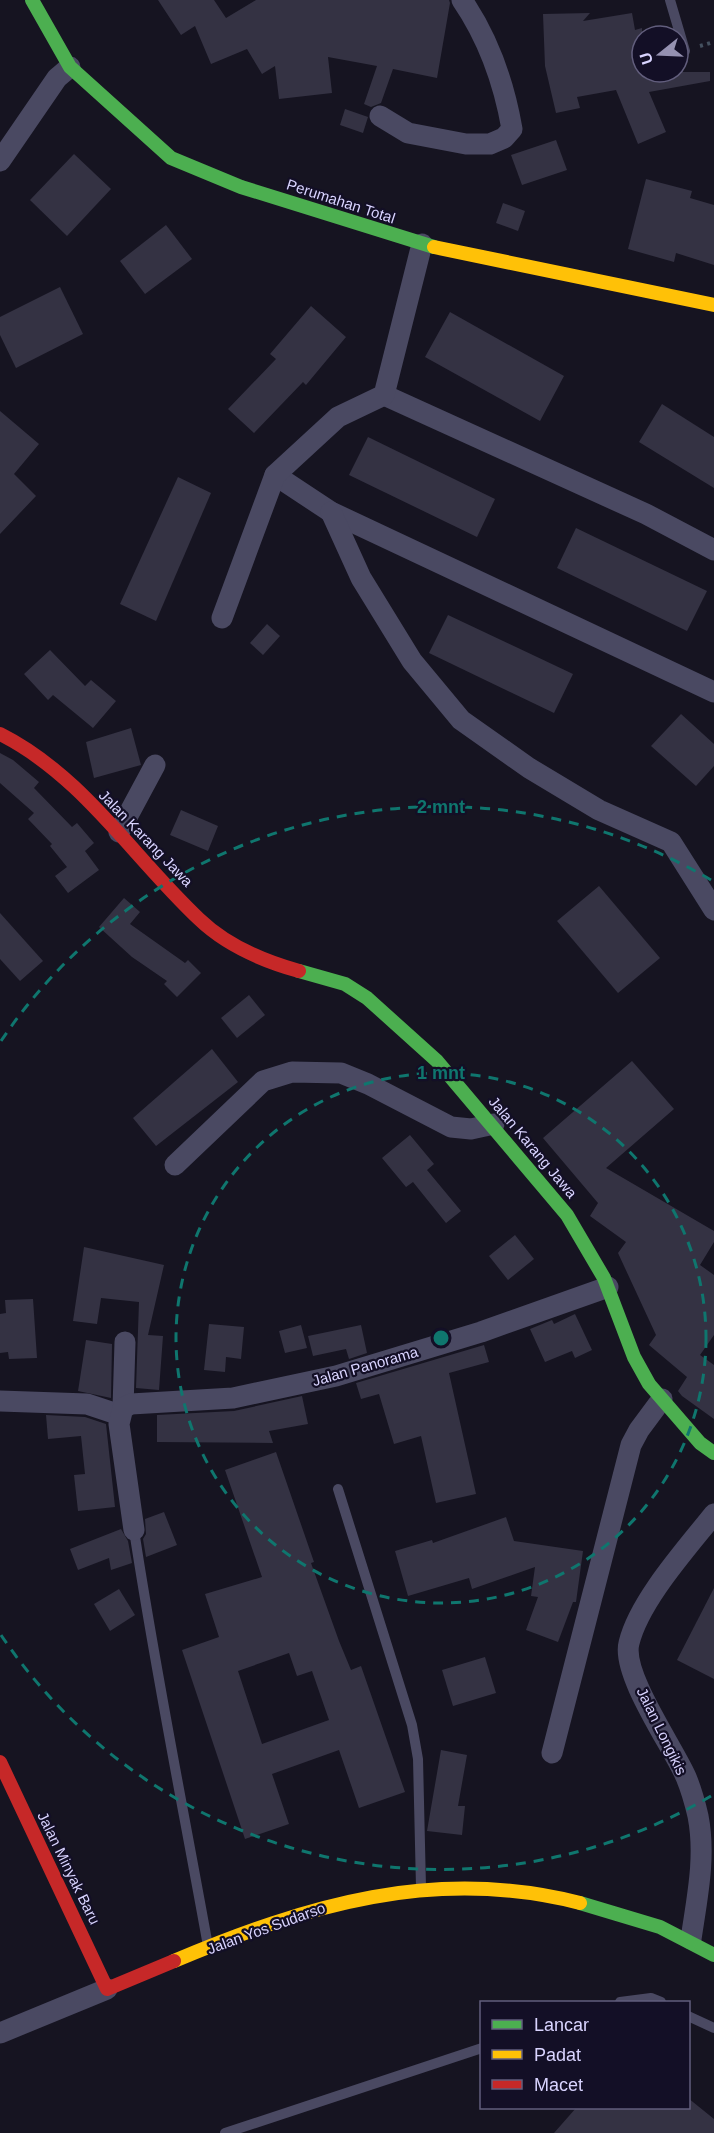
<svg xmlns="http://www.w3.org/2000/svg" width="714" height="2133" font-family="Arial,sans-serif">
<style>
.building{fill:#343243;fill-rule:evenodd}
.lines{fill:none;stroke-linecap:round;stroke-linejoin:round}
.path{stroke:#44505f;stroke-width:4;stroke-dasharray:3 4.5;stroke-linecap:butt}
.lane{stroke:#4a4962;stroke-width:10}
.street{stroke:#4a4962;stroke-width:21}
.fast{stroke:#4caf50;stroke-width:14}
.slow{stroke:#ffc107;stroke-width:14}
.jam{stroke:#c62828;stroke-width:14}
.ring{fill:none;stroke:#0f766e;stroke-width:3;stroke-dasharray:10 8}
.labels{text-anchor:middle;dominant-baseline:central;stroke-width:4.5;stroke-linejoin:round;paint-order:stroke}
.street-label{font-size:15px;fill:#d9d4ff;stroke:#130f26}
.centre{fill:#0f766e;stroke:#130f26;stroke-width:3}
.ring-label{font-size:18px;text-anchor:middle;font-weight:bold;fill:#0f766e;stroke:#130f26;stroke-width:4.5;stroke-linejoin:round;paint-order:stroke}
</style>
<rect width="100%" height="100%" fill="#161421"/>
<g class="building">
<path d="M 158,0 L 214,0 L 226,18 L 256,0 L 449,0 L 450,3 L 437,78 L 393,69 L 381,103 L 371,107 L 364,104 L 377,66 L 328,57 L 332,93 L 279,99 L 275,66 L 262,74 L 247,49 L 211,64 L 195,26 L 181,35 Z"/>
<path d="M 590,13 L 583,21 L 632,13 L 635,30 L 642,28 L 642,72 L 710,72 L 710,81 L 649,92 L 666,132 L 638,144 L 616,90 L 577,97 L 580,108 L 556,113 L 545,66 L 543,14 Z"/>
<path d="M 345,109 L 368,117 L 363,133 L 340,125 Z"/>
<path d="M 556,140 L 567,170 L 522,185 L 511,155 Z"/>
<path d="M 74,154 L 111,189 L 67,236 L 30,200 Z"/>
<path d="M 646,179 L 692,191 L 690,198 L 714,205 L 714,265 L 676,253 L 674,262 L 628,249 Z"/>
<path d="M 503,203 L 525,211 L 518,231 L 496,223 Z"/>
<path d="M 166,225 L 192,259 L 145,294 L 120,261 Z"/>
<path d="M 60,287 L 83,334 L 16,368 L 0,335 L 0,317 Z"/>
<path d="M 311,306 L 346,337 L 306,385 L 303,382 L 254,433 L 228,409 L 276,359 L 270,354 Z"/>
<path d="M 450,312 L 564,376 L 540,421 L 425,357 Z"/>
<path d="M 662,404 L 714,437 L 714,488 L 639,442 Z"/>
<path d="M 0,411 L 39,444 L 14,474 L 36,496 L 0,534 Z"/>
<path d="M 368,437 L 495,499 L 477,537 L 349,475 Z"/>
<path d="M 178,477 L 211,493 L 156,621 L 120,604 Z"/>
<path d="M 576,528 L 707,591 L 687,631 L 557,568 Z"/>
<path d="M 448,615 L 573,674 L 554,713 L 429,653 Z"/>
<path d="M 267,624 L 280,636 L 263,655 L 250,643 Z"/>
<path d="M 50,650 L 85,686 L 91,680 L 116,701 L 93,728 L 53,695 L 48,700 L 24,674 Z"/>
<path d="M 681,714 L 714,744 L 714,766 L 696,786 L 651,746 Z"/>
<path d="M 131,728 L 141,765 L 94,778 L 86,742 Z"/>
<path d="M 0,753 L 13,760 L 39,782 L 34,788 L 72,827 L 77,823 L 94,843 L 85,851 L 99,870 L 68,893 L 55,876 L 67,867 L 50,846 L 52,844 L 28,819 L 34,813 L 0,783 Z"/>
<path d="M 181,810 L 218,826 L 208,851 L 170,835 Z"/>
<path d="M 599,886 L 660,958 L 618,993 L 557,921 Z"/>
<path d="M 124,898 L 140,912 L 130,924 L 185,963 L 188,960 L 201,973 L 177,997 L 164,984 L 167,981 L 132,957 L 99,927 Z"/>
<path d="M 0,913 L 43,961 L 20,981 L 0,959 Z"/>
<path d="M 249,995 L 265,1015 L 237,1038 L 221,1018 Z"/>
<path d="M 212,1049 L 238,1082 L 156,1146 L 133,1118 Z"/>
<path d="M 632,1061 L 674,1109 L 606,1168 L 714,1231 L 714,1242 L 700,1265 L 714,1275 L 714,1335 L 700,1355 L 714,1365 L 714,1419 L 682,1396 L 678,1391 L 687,1377 L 649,1345 L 656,1335 L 618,1253 L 626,1242 L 590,1216 L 598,1203 L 543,1138 Z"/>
<path d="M 410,1135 L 434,1164 L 427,1170 L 461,1211 L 446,1223 L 413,1182 L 406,1187 L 382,1158 Z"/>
<path d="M 515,1235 L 534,1259 L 508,1280 L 489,1256 Z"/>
<path d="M 84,1247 L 164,1265 L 148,1335 L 163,1336 L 159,1390 L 136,1388 L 139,1302 L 101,1298 L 97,1324 L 73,1321 Z"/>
<path d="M 33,1299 L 37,1358 L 9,1359 L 8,1352 L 0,1353 L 0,1314 L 6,1313 L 5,1300 Z"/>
<path d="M 575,1314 L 592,1350 L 575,1358 L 572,1351 L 545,1362 L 530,1329 L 552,1320 L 554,1324 Z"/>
<path d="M 209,1324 L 244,1327 L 241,1359 L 226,1357 L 225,1372 L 204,1370 Z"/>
<path d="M 301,1325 L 307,1348 L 285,1353 L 279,1331 Z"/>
<path d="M 361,1325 L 367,1353 L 349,1359 L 346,1349 L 313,1356 L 308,1336 Z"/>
<path d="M 86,1340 L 112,1344 L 111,1398 L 78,1391 Z"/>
<path d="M 484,1345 L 489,1362 L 449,1373 L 476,1494 L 436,1503 L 421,1436 L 394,1444 L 379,1394 L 361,1399 L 356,1383 Z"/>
<path d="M 302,1396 L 308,1424 L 269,1431 L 273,1443 L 157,1442 L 157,1415 L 234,1411 Z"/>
<path d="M 46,1415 L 85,1417 L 106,1424 L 115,1507 L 78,1511 L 74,1475 L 85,1474 L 81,1436 L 48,1439 Z"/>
<path d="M 276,1452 L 314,1562 L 311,1563 L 339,1641 L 351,1670 L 361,1666 L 405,1792 L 359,1808 L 339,1750 L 272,1774 L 289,1824 L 245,1839 L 182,1650 L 219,1637 L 205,1594 L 262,1577 L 225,1470 ZM 289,1653 L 297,1676 L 312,1671 L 329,1720 L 262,1744 L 238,1671 Z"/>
<path d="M 164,1512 L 177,1545 L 146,1557 L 143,1539 L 146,1534 L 145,1519 Z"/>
<path d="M 506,1517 L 514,1541 L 583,1551 L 576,1602 L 573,1602 L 558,1642 L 526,1630 L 538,1597 L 531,1596 L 535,1567 L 472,1589 L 469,1578 L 408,1596 L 395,1551 L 432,1540 L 433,1543 Z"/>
<path d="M 121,1529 L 128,1541 L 132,1563 L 111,1570 L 109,1558 L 78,1570 L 70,1549 Z"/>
<path d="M 714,1588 L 714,1679 L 677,1660 Z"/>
<path d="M 119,1589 L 135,1615 L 110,1631 L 94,1604 Z"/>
<path d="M 485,1657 L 496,1693 L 453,1706 L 442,1670 Z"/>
<path d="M 441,1750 L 467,1755 L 458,1806 L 465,1806 L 462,1835 L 427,1831 Z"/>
<path d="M 688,2098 L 714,2119 L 714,2133 L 554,2133 L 576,2108 L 688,2108 Z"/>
</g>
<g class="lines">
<path class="path" d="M 700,46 L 714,42"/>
<g class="lane">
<path d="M 670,0 L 685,51"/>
<path d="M 338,1489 L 412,1725 L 418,1759 L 421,1887"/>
<path d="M 134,1530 C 155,1669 183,1807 208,1946"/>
<path d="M 620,2002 L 651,1998 L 661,2002"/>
<path d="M 688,2016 L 714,2028"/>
<path d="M 225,2133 L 482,2048"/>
</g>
<g class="street">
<path d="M 380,116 L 408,133 L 466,144 L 490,144 L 504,138 L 512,129 C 504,83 488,38 462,0"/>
<path d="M 0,161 L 57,78 L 70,67"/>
<path d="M 384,395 L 646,514 L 714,550"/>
<path d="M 275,475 L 331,512 L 714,692"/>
<path d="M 331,512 L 361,578 L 412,661 L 461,720 L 529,768 L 599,810 L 671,842 L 714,910"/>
<path d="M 222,618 L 275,475 L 338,417 L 384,395 L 422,244"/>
<path d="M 119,832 L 155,765"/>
<path d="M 175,1165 L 263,1081 L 292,1072 L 341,1073 L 368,1084 L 451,1127 L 471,1129 L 494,1124"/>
<path d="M 0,1401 L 87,1404 L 120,1415"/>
<path d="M 123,1408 L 125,1342"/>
<path d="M 134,1530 L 119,1424 L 123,1408 L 131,1404 L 233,1398 L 336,1376 L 481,1332 L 608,1287"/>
<path d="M 552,1753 L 631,1445 L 639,1430 L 662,1399"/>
<path d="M 691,1939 C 697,1898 706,1857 698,1816 C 695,1803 691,1789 686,1777 C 673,1747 621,1674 629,1643 C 639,1601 687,1548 714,1514"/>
<path d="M 0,2033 L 107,1989"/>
</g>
<g class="fast">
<path d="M 32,0 L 70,67 L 171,158 L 241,187 L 434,247"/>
<path d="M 299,971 L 345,984 L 367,998 L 437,1061 L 567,1215 L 604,1278 L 634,1357 L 649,1384 L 700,1443 L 714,1453"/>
<path d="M 580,1903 L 660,1927 L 714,1955"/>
</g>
<g class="slow">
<path d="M 434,247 L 714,305"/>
<path d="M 174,1961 C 307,1905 435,1866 580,1903"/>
</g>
<g class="jam">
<path d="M 0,734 C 82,775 133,857 199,919 C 226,945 263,961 299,971"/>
<path d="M 0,1762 L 107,1989 L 174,1961"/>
</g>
</g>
<g class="ring">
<circle cx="441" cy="1338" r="265"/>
<path d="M711 1796A531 531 0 0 1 1 1635M1 1041A531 531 0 0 1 711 880"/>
</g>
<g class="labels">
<g class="street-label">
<text transform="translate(341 201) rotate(18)">Perumahan Total</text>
<text transform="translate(146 838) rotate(46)">Jalan Karang Jawa</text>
<text transform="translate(533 1147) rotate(50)">Jalan Karang Jawa</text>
<text transform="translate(365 1366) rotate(-16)">Jalan Panorama</text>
<text transform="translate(662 1731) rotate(64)">Jalan Longikis</text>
<text transform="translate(69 1868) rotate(64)">Jalan Minyak Baru</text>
<text transform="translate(266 1928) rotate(-20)">Jalan Yos Sudarso</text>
</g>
</g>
<circle cx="441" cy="1338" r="9" class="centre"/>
<g class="ring-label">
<text x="441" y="813">2 mnt</text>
<text x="441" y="1079">1 mnt</text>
</g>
<rect x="480" y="2001" width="210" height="108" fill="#130f26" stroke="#625e7d" stroke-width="1.5"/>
<rect x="492" y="2020" width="30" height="9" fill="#4caf50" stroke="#625e7d" stroke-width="1.5"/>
<text x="534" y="2031" font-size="18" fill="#d9d4ff">Lancar</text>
<rect x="492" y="2050" width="30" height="9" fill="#ffc107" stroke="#625e7d" stroke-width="1.5"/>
<text x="534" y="2061" font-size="18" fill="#d9d4ff">Padat</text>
<rect x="492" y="2080" width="30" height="9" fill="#c62828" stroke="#625e7d" stroke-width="1.5"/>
<text x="534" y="2091" font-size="18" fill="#d9d4ff">Macet</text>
<g transform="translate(660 54) rotate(252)"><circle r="28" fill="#130f26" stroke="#625e7d" stroke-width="1.5"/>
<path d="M0-4.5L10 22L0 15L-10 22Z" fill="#9591b1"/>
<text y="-9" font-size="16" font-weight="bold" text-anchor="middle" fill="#d9d4ff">U</text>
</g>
</svg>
